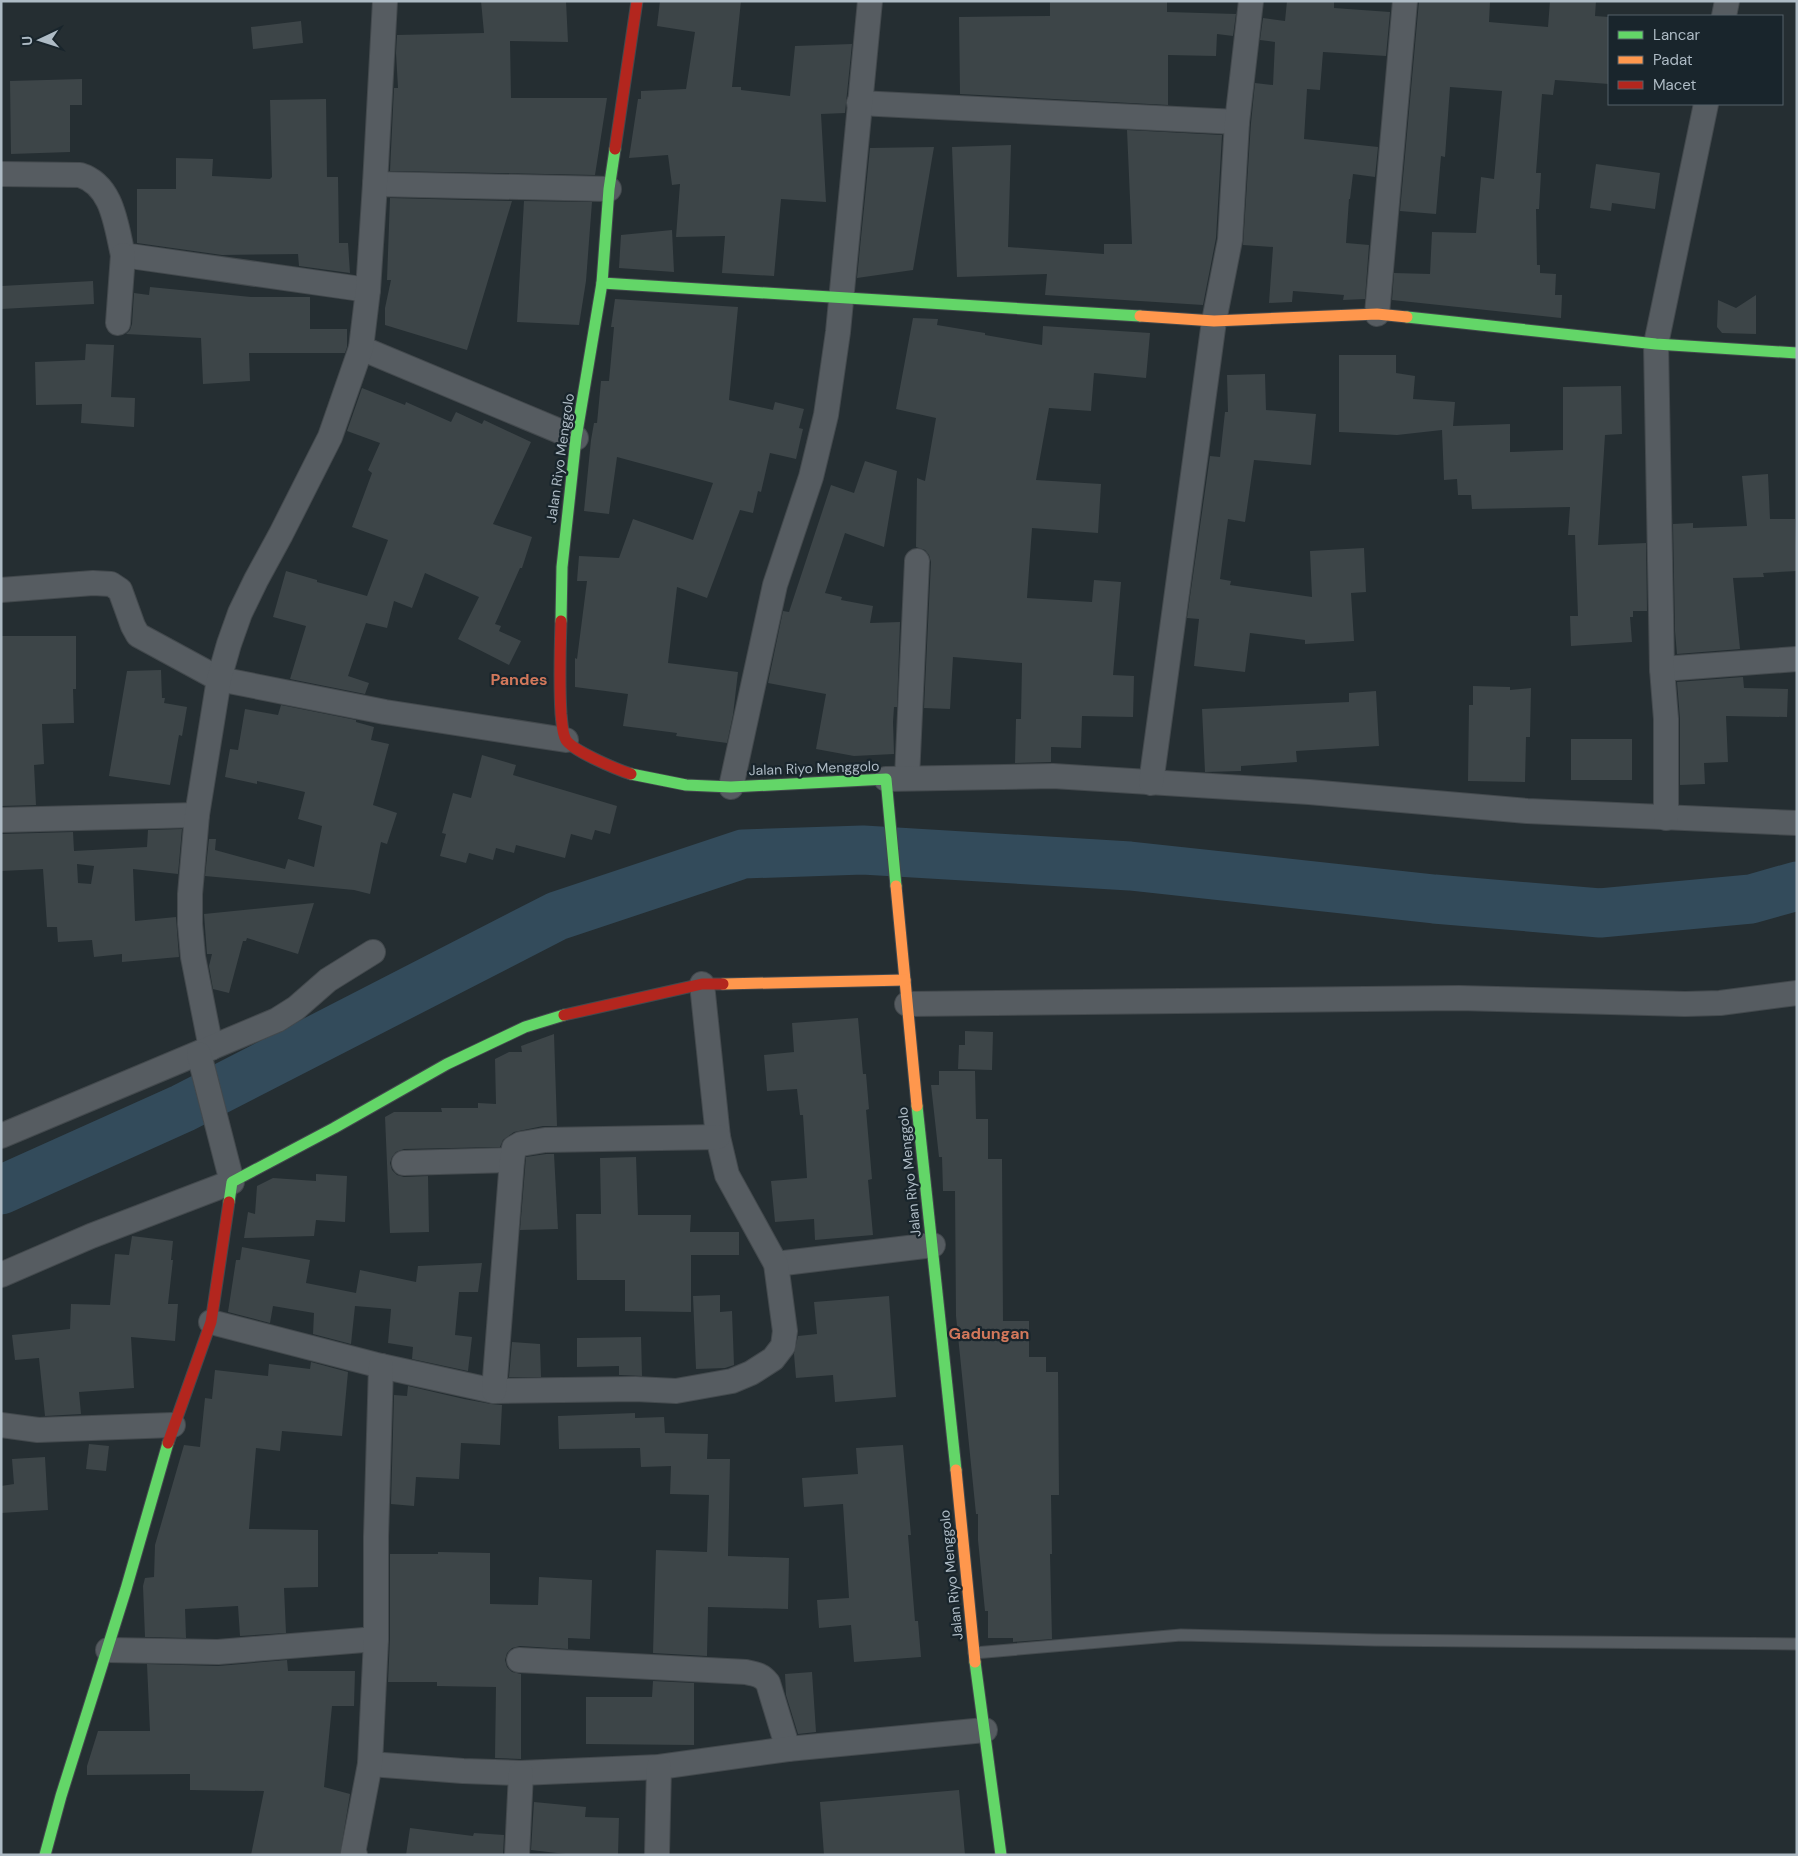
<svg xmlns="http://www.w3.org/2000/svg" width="1798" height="1856" font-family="'DM Sans',sans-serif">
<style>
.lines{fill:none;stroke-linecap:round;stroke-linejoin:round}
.river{stroke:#334b5b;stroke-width:49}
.building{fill:#3d4548;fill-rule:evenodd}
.lane-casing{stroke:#43494d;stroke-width:13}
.street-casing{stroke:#43494d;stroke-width:26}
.fast-casing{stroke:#43494d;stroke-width:13}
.slow-casing{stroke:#43494d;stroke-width:13}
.jam-casing{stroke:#43494d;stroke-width:13}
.lane{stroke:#565c61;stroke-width:11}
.street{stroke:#565c61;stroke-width:24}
.fast{stroke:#63d668;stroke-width:11}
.slow{stroke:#ff974d;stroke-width:11}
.jam{stroke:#b3261e;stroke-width:11}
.labels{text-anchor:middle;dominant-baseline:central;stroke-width:4.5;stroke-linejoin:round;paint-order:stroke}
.street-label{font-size:14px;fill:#aebbc5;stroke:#19252c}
.quarter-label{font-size:16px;font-weight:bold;fill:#d2785b;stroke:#19252c}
</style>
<rect width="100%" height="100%" fill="#252e32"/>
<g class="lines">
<path class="river" d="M 1,1190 L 183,1108 L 557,916 L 743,854 L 863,850 L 1130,866 L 1434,899 L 1600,913 L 1751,899 L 1797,886"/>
</g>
<g class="building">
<path d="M 481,1 L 566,1 L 568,42 L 510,41 L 511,98 L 607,98 L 595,175 L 390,171 L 394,88 L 398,88 L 396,53 L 397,35 L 484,33 Z"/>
<path d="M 660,1 L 741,1 L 732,87 L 741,87 L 741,90 L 790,96 L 795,46 L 852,44 L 845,113 L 821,114 L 826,202 L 781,199 L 774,276 L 722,273 L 725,236 L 676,237 L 680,184 L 672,185 L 668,155 L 629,158 L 638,99 L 641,99 L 641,91 L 686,89 L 695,32 L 657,26 Z"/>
<path d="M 1050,1 L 1167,1 L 1167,12 L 1236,14 L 1233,36 L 1217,34 L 1216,56 L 1168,55 L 1168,105 L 960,94 L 959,17 L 1050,16 Z"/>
<path d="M 1287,1 L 1334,1 L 1334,8 L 1390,12 L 1386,56 L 1323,52 L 1320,90 L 1307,89 L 1304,139 L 1378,147 L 1375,177 L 1353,174 L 1350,199 L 1349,199 L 1346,243 L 1369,245 L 1365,299 L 1343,300 L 1344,295 L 1293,291 L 1292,302 L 1269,303 L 1273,247 L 1243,245 L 1251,123 L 1255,83 L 1273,85 L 1275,42 L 1260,40 L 1263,18 L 1285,21 Z"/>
<path d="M 1419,1 L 1490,2 L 1489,22 L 1548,27 L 1550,1 L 1596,1 L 1595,16 L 1609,17 L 1609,84 L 1555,80 L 1553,95 L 1542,94 L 1536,173 L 1541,173 L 1539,209 L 1536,209 L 1537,265 L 1540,265 L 1540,273 L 1556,274 L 1555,295 L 1562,295 L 1561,318 L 1392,300 L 1394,273 L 1430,274 L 1432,232 L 1476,233 L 1481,177 L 1494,179 L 1502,91 L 1450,87 L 1445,157 L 1441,156 L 1436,214 L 1400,211 Z"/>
<path d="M 301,21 L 303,43 L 253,49 L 251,27 Z"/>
<path d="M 82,79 L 82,105 L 70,105 L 70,152 L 11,154 L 10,81 Z"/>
<path d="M 326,99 L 327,177 L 338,177 L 339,243 L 348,243 L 350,273 L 299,266 L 298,254 L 222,255 L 137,243 L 137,189 L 176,189 L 176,158 L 213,159 L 212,176 L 270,179 L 272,177 L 270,100 Z"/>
<path d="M 1127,130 L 1222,135 L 1216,238 L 1203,305 L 1045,295 L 1047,274 L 957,277 L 952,147 L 1011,145 L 1008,247 L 1104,254 L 1104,244 L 1132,244 Z"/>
<path d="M 934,147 L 913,270 L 857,278 L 870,148 Z"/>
<path d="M 1596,164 L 1660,173 L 1655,209 L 1612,203 L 1611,211 L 1590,208 Z"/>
<path d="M 390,198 L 512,201 L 467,350 L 385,325 L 385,308 L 391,280 L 387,280 Z"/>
<path d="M 524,201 L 592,202 L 586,281 L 579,325 L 517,322 Z"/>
<path d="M 672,230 L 674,272 L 619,268 L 621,235 Z"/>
<path d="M 93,281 L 94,304 L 1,309 L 1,286 Z"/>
<path d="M 150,287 L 251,297 L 310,297 L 310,329 L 347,329 L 347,347 L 345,353 L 249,353 L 250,381 L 203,384 L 201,338 L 126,334 L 130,330 L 132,324 L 134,293 L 149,295 Z"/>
<path d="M 1756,295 L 1756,334 L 1722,333 L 1717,327 L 1718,300 L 1736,308 Z"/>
<path d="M 615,299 L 738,307 L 729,400 L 773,410 L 775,402 L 804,409 L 799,428 L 803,429 L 796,459 L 770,453 L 761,492 L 758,491 L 753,513 L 740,510 L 707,598 L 677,587 L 668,663 L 738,672 L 733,715 L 727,743 L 676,736 L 677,733 L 623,726 L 628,694 L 575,687 L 575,658 L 577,659 L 587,581 L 577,581 L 579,556 L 619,558 L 633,519 L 693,540 L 713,483 L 617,457 L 609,514 L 584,511 L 591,440 L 594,423 L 597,423 L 601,381 L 609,381 L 614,327 L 611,327 Z"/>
<path d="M 913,318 L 938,319 L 937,325 L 985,333 L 985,335 L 1042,345 L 1043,326 L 1150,333 L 1146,378 L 1094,373 L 1091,411 L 1049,408 L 1036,480 L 1101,484 L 1098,533 L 1032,528 L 1027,598 L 1092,602 L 1094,580 L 1121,582 L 1113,675 L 1134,676 L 1133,717 L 1082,716 L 1081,748 L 1051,747 L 1051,762 L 1015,763 L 1016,719 L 1021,719 L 1022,663 L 953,657 L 950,709 L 924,708 L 931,562 L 929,555 L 925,550 L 916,547 L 917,478 L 925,481 L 936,418 L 896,409 Z"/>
<path d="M 86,344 L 114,345 L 111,397 L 135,398 L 134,427 L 81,423 L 82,404 L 36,405 L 35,362 L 85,360 Z"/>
<path d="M 1339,355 L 1396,355 L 1396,373 L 1415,376 L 1413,399 L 1455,402 L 1453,426 L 1510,424 L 1510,452 L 1563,450 L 1563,387 L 1621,386 L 1622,434 L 1605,435 L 1598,545 L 1646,543 L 1647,611 L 1633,611 L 1633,617 L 1630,617 L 1632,642 L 1571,646 L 1570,616 L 1578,616 L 1575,535 L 1568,535 L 1570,507 L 1472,509 L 1471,495 L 1458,495 L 1457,479 L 1444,480 L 1442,430 L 1397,435 L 1339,432 Z"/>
<path d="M 1265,374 L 1266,410 L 1316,414 L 1311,465 L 1254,460 L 1245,522 L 1228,519 L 1220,579 L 1231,581 L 1230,585 L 1312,597 L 1310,551 L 1364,548 L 1366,592 L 1351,593 L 1354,641 L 1305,644 L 1305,640 L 1250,633 L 1245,672 L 1194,666 L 1199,619 L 1187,618 L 1210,456 L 1220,457 L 1225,412 L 1228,412 L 1227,375 Z"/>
<path d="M 362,388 L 405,405 L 406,402 L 451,422 L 456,412 L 482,424 L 484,420 L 531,442 L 493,524 L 532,537 L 522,568 L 520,568 L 495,624 L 501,626 L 499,631 L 521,641 L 509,665 L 458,639 L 479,597 L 425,573 L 412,608 L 394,601 L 387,628 L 366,623 L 348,676 L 369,683 L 365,694 L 290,679 L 306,626 L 273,617 L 286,571 L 317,580 L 317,582 L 367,596 L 388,540 L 352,527 L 372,473 L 368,470 L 380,443 L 347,431 Z"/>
<path d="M 865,461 L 897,471 L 884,547 L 845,533 L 825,593 L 842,597 L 841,600 L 873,606 L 870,623 L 900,622 L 897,707 L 894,707 L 893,722 L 894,754 L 854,756 L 816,749 L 826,694 L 768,683 L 783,611 L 789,612 L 831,485 L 854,493 Z"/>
<path d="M 1768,474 L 1770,519 L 1795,519 L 1797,571 L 1763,573 L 1764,577 L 1733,578 L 1740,649 L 1677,654 L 1675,631 L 1673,524 L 1693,523 L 1693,528 L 1747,526 L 1742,476 Z"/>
<path d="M 1,636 L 76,636 L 76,689 L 73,689 L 74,723 L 42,724 L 44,764 L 34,765 L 36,805 L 1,806 Z"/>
<path d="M 161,670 L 162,698 L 165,698 L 164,703 L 187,707 L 182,736 L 179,735 L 170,785 L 109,776 L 127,671 Z"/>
<path d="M 1743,677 L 1744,688 L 1788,689 L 1787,717 L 1726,716 L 1728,762 L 1704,763 L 1705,784 L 1680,785 L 1680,719 L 1677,682 Z"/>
<path d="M 1473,686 L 1510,687 L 1510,690 L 1531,688 L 1530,737 L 1526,737 L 1525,782 L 1468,781 L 1469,705 L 1473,705 Z"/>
<path d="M 1376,691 L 1379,746 L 1296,751 L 1297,762 L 1241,766 L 1241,771 L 1205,772 L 1202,709 L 1349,702 L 1349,693 Z"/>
<path d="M 281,705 L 356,720 L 356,722 L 374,727 L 371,740 L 389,744 L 373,805 L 397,813 L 387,844 L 381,842 L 370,894 L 354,890 L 205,876 L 209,839 L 216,839 L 215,850 L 285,869 L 288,859 L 314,867 L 322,826 L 298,819 L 305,792 L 257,781 L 257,784 L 225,777 L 230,749 L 238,750 L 245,709 L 278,715 Z"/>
<rect x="1571" y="739" width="61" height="41"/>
<path d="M 482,755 L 516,765 L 513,775 L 617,806 L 610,834 L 595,830 L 592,840 L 571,834 L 565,858 L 516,845 L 514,853 L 496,848 L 493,860 L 469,853 L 466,863 L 440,856 L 446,834 L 442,833 L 453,793 L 471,798 Z"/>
<path d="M 182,829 L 178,874 L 133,869 L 135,921 L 176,917 L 179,957 L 122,962 L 122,954 L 94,957 L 92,940 L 58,942 L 57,927 L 47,927 L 43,869 L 1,871 L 1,834 L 73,832 L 74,851 L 147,847 L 148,830 ZM 77,864 L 94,866 L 91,884 L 78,883 Z"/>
<path d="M 314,903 L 298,954 L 247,938 L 246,941 L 243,941 L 229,993 L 213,989 L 209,966 L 212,954 L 207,954 L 204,914 Z"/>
<path d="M 858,1018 L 863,1074 L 866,1074 L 869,1109 L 866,1110 L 872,1179 L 868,1180 L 873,1235 L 815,1240 L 814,1219 L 775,1222 L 771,1181 L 807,1178 L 803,1115 L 800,1115 L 797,1089 L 767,1091 L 764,1055 L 794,1052 L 792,1023 Z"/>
<path d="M 965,1031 L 993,1032 L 992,1070 L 958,1069 L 959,1045 L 965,1045 Z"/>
<path d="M 554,1034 L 557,1126 L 543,1126 L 514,1132 L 503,1140 L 500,1147 L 404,1149 L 396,1152 L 392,1157 L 390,1163 L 392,1170 L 397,1175 L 404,1177 L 428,1176 L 429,1232 L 390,1233 L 385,1117 L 394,1112 L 442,1112 L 441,1108 L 478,1108 L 478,1103 L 496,1104 L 495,1059 L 509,1052 L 522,1052 L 521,1046 Z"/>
<path d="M 939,1071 L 975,1071 L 976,1119 L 988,1119 L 988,1159 L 1002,1159 L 1003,1321 L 1029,1321 L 1029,1357 L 1046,1357 L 1046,1372 L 1058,1372 L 1059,1495 L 1051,1495 L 1052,1554 L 1050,1554 L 1052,1639 L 1013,1642 L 1013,1638 L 988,1638 L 988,1611 L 985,1611 L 978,1540 L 978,1514 L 976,1514 L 956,1316 L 955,1191 L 943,1191 L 942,1157 L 939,1157 L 931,1085 L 939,1085 Z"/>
<path d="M 546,1154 L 554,1154 L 558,1229 L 520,1230 L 526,1157 Z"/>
<path d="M 636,1157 L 638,1215 L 691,1215 L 690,1232 L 739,1232 L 739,1255 L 691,1255 L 691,1312 L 625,1311 L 625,1280 L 577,1280 L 576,1214 L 601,1214 L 600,1158 Z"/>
<path d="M 316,1174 L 347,1176 L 345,1222 L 316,1220 L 314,1236 L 244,1238 L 248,1212 L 255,1214 L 257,1186 L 273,1178 L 316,1181 Z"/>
<path d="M 132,1236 L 173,1241 L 171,1260 L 173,1260 L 168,1304 L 178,1304 L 175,1341 L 131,1337 L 134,1388 L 79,1392 L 81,1414 L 45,1416 L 39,1358 L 15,1360 L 12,1335 L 70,1329 L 71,1304 L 110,1305 L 115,1254 L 129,1255 Z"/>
<path d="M 242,1247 L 310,1260 L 306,1283 L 356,1293 L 360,1270 L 416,1282 L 418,1266 L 482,1263 L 478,1292 L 459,1292 L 455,1335 L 472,1337 L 468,1371 L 412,1359 L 413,1347 L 388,1343 L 391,1309 L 355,1306 L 351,1344 L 313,1334 L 314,1313 L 273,1306 L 270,1323 L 228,1312 L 236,1260 L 240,1260 Z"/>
<path d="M 720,1295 L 720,1312 L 732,1311 L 734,1365 L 725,1368 L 696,1369 L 693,1296 Z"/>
<path d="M 889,1296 L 896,1397 L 835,1402 L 833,1375 L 796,1378 L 794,1354 L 798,1336 L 817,1334 L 814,1302 Z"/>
<path d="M 641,1337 L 642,1376 L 619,1375 L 619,1366 L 577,1367 L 577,1338 Z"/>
<path d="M 512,1342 L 540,1344 L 541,1377 L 509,1377 Z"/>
<path d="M 311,1362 L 348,1372 L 342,1436 L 282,1431 L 280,1451 L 256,1448 L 249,1529 L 318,1530 L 318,1587 L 284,1588 L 286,1633 L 240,1636 L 238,1606 L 185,1609 L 186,1638 L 145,1637 L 143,1586 L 145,1578 L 154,1577 L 155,1545 L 184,1445 L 200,1447 L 205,1398 L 212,1399 L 215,1370 L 268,1376 L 269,1364 L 310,1369 Z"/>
<path d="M 408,1386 L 464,1399 L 491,1404 L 502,1405 L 500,1445 L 461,1443 L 459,1479 L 416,1477 L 414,1506 L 391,1504 L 394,1395 L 407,1396 Z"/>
<path d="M 635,1413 L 635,1418 L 664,1417 L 665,1433 L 708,1434 L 707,1459 L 730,1459 L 728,1556 L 789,1558 L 788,1609 L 708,1607 L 707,1656 L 653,1653 L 656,1550 L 707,1552 L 709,1495 L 670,1494 L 671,1466 L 641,1467 L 640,1448 L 559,1449 L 558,1416 Z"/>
<path d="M 89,1444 L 109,1446 L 106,1471 L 86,1469 Z"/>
<path d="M 903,1445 L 911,1535 L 908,1535 L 915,1621 L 918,1621 L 921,1657 L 854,1662 L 851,1625 L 819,1628 L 817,1600 L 849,1598 L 843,1504 L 804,1507 L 802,1478 L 858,1474 L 856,1448 Z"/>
<path d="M 45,1457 L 48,1510 L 1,1513 L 1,1486 L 14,1484 L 12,1459 Z"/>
<path d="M 438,1552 L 490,1553 L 490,1604 L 538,1605 L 539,1577 L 592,1580 L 590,1639 L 568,1638 L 568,1649 L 520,1646 L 512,1648 L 507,1653 L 505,1660 L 507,1667 L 512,1672 L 521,1674 L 521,1759 L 495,1758 L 496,1687 L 437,1686 L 437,1682 L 388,1682 L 390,1639 L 390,1554 L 438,1554 Z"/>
<path d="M 287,1660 L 288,1671 L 355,1671 L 354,1706 L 332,1706 L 324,1787 L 350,1794 L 340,1855 L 251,1855 L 264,1791 L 190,1790 L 190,1774 L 87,1775 L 87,1766 L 98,1731 L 150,1731 L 147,1664 L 218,1666 Z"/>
<path d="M 812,1672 L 816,1732 L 798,1734 L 786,1695 L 785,1674 Z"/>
<path d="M 653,1681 L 694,1683 L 694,1745 L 586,1744 L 586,1697 L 652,1697 Z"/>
<path d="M 959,1790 L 965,1855 L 824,1855 L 820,1802 Z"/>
<path d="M 534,1802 L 586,1807 L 585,1817 L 619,1818 L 618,1855 L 574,1855 L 531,1850 Z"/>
<path d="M 410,1828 L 473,1836 L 474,1833 L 504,1835 L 503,1855 L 406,1855 Z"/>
</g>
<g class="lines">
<defs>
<path id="lane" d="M 974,1653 L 1181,1635 L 1375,1640 L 1797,1644"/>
<g id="street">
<path d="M 1724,16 L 1727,1"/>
<path d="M 859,103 L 1237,122"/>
<path d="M 1,174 L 80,175 C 113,185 116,226 123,255 L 368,290"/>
<path d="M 375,184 L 609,189"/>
<path d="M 1377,314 L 1405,1"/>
<path d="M 118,323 L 123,255"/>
<path d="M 361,348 L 576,438"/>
<path d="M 1,590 L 93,583 L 111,584 L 120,590 L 133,626 L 138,635 L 219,679 L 385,712 L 566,740"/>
<path d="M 1662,669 L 1797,659"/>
<path d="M 907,778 L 917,561"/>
<path d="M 886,779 L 1053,776 L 1309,792 L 1527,811 L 1797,823"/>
<path d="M 1151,783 L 1214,321 L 1230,240 L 1237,122 L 1251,1"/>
<path d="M 731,787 L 775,585 L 811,477 L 826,415 L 838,332 L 870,1"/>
<path d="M 1666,818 L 1666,719 L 1662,669 L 1656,344 L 1706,104"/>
<path d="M 1,820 L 197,815"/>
<path d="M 907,1004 L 1459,998 L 1685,1004 L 1720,1003 L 1797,993"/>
<path d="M 211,1048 L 193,957 L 190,924 L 190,894 L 197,815 L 219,679 L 229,644 L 240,613 L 256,580 L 281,534 L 330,437 L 361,348 L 368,290 L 375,184 L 385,1"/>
<path d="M 1,1136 L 277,1020 L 296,1008 L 328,980 L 373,952"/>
<path d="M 404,1163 L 512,1160"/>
<path d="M 776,1264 L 933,1245"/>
<path d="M 1,1275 L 91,1236 L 232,1182 L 199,1054"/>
<path d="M 211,1322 L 381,1366 L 494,1391 L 635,1389 L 676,1391 L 732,1381 L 751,1373 L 773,1359 L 783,1346 L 785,1331 L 776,1264 L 727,1175 L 718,1137 L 702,984"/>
<path d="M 494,1391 L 512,1160 L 514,1148 L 521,1144 L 545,1140 L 718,1137"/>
<path d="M 1,1425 L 38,1430 L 173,1425"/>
<path d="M 108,1650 L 218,1652 L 376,1639"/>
<path d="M 519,1660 L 746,1672 C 756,1674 762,1675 768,1683 L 788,1749"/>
<path d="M 370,1764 L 463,1771 L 521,1773 L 659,1767 L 788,1749 L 985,1730"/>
<path d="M 355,1855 L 353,1853 L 370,1764 L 376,1639 L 376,1537 L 381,1366"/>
<path d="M 517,1855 L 521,1773"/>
<path d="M 657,1855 L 659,1767"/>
</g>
<g id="fast">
<path d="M 602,283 L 1140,316"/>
<path d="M 1407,317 L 1656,344 L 1797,353"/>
<path d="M 561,621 L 562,567 L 576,438 L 602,283 L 609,189 L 615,149"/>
<path d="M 631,774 L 686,785 L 731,787 L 886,779 L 896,886"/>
<path d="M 917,1106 L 956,1470"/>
<path d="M 229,1202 L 232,1182 L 334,1128 L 447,1064 L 525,1027 L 564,1015"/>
<path d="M 975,1662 L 1001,1855"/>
<path d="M 45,1855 L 61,1796 L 126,1589 L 168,1443"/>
</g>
<g id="slow">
<path d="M 1140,316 L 1214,321 L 1377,314 L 1407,317"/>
<path d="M 896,886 L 917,1106"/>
<path d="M 723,984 L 905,980"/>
<path d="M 956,1470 L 975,1662"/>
</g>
<g id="jam">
<path d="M 615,149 L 637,1"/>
<path d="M 561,621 C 560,652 559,683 561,714 C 562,722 562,733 566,740 C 573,751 618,770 631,774"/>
<path d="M 564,1015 L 702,984 L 723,984"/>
<path d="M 168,1443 L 211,1322 L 229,1202"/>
</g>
</defs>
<use href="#lane" class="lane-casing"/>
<use href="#street" class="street-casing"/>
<use href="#fast" class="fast-casing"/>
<use href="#slow" class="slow-casing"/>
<use href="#jam" class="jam-casing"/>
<use href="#lane" class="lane"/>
<use href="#street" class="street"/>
<use href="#fast" class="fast"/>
<use href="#slow" class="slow"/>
<use href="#jam" class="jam"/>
</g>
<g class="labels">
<g class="street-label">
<text transform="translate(560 458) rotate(-82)">Jalan Riyo Menggolo</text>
<text transform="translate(814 768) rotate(-2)">Jalan Riyo Menggolo</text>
<text transform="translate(909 1172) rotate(-96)">Jalan Riyo Menggolo</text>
<text transform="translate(951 1575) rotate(-96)">Jalan Riyo Menggolo</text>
</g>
<g class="quarter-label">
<text x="519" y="679">Pandes</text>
<text x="989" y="1333">Gadungan</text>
</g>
</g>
<rect width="1798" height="1856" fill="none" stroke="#aebbc5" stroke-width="5"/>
<rect x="1608" y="15" width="175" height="90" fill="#19252c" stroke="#556169"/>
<rect x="1618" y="31" width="25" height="8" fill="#63d668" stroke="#556169"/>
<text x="1653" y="40" font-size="15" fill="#aebbc5">Lancar</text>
<rect x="1618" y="56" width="25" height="8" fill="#ff974d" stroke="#556169"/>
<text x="1653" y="65" font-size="15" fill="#aebbc5">Padat</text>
<rect x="1618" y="81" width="25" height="8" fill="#b3261e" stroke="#556169"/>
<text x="1653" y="90" font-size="15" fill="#aebbc5">Macet</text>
<g transform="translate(40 40) rotate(266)" stroke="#19252c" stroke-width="4" paint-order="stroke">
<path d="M0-4L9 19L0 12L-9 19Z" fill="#aebbc5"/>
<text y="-8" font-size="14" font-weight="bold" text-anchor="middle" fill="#aebbc5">U</text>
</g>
</svg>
